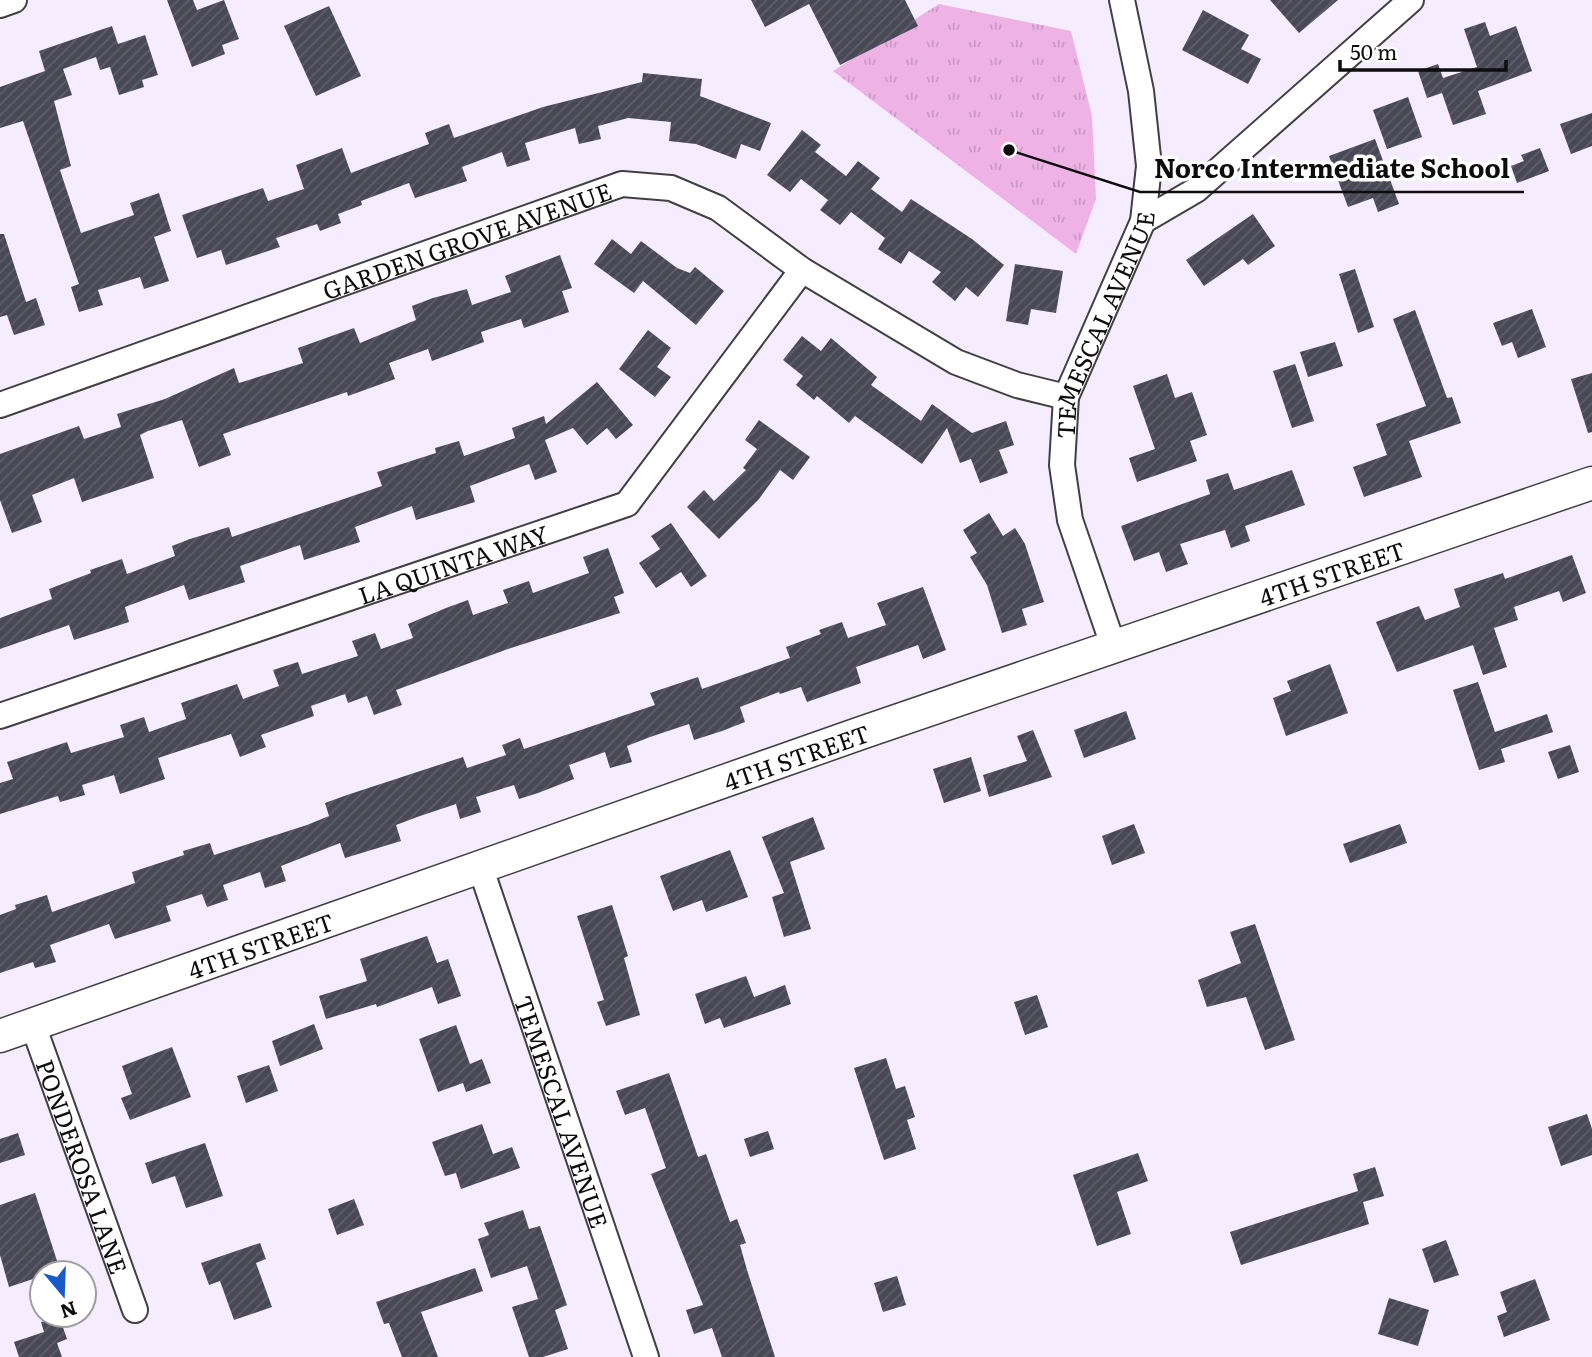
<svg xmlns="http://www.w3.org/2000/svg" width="1592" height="1357" font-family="Literata,serif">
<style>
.grass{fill:url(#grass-tufts)}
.building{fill:url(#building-hatch)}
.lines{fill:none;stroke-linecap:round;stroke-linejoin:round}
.minor-casing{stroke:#404040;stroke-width:28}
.tertiary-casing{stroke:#404040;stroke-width:35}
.minor{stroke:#fff;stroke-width:24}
.tertiary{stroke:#fff;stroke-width:32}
.labels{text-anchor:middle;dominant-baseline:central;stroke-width:7;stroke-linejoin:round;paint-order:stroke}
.street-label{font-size:24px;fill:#0d0d0d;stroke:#fff}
.leader{fill:none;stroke:#0d0d0d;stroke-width:2.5}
.callout-dot{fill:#0d0d0d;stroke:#fff;stroke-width:2.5}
.callout-label{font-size:26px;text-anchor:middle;font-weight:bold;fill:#0d0d0d;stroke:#fff;stroke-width:7;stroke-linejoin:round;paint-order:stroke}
</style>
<defs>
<pattern id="grass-tufts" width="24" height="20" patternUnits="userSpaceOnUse" patternTransform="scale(1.75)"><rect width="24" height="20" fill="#eeb2e5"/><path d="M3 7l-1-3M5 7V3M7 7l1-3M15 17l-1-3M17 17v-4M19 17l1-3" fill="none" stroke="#cb98c3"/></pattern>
<pattern id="building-hatch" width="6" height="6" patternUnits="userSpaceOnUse" patternTransform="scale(1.75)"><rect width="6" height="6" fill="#494856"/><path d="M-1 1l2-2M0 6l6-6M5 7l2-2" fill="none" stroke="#5f5e69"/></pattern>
</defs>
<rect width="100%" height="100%" fill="#f5ecff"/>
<path class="grass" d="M 939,4 L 1071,31 L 1092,116 L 1096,199 L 1076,254 L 833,71 Z"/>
<g class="building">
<path d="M 167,0 L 193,0 L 197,10 L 224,0 L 239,39 L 222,45 L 225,54 L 192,67 Z"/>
<path d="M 751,0 L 905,0 L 918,26 L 840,65 L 809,4 L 765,27 Z"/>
<path d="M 1270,0 L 1338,0 L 1299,33 Z"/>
<path d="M 329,6 L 361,76 L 316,96 L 284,26 Z"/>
<path d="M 1203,10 L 1249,35 L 1241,49 L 1261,59 L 1248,84 L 1182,50 Z"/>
<path d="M 1485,22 L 1490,36 L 1516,26 L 1532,71 L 1478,91 L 1486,114 L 1453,125 L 1442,93 L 1427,98 L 1418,71 L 1438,64 L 1443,78 L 1477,67 L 1464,29 Z"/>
<path d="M 112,26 L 118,44 L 145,35 L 158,75 L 142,80 L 144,87 L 119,95 L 110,67 L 100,70 L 96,57 L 63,69 L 72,95 L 54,101 L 71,166 L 60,170 L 81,233 L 134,215 L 130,203 L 159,193 L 171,231 L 154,237 L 169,281 L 144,289 L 140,277 L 98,290 L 103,305 L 79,312 L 71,287 L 79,284 L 23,121 L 0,128 L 0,87 L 45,71 L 39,51 Z"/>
<path d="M 643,73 L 702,79 L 700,96 L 771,123 L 760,151 L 741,144 L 736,159 L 696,144 L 669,141 L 671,122 L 628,118 L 598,126 L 601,139 L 579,144 L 575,128 L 525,143 L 530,160 L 507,167 L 502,152 L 462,167 L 467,181 L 415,198 L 409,183 L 361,201 L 362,205 L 338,214 L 341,223 L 320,231 L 317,224 L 276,238 L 280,247 L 226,265 L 221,250 L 197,258 L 182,215 L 263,188 L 268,201 L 304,189 L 296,165 L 342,148 L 351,173 L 429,144 L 425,133 L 449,124 L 454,138 L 543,107 L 642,82 Z"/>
<path d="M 1408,97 L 1422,137 L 1387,149 L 1373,110 Z"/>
<path d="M 1592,113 L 1592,146 L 1571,154 L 1560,124 Z"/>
<path d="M 802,130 L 821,145 L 815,152 L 846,176 L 858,161 L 880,178 L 871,189 L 902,212 L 911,199 L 972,239 L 1004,265 L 978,297 L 966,287 L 955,301 L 932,282 L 941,272 L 909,251 L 901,264 L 878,249 L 885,238 L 851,212 L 840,225 L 820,210 L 828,200 L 801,179 L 790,192 L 767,175 Z"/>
<path d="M 1375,139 L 1399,204 L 1378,212 L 1373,198 L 1348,207 L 1329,156 Z"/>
<path d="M 1540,148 L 1549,171 L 1517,183 L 1511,166 L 1524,161 L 1521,155 Z"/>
<path d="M 1253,214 L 1275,246 L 1248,265 L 1243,259 L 1204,286 L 1186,260 Z"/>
<path d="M 0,234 L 4,234 L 26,302 L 36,298 L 45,325 L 14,335 L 7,315 L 0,317 Z"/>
<path d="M 612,239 L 631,254 L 641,241 L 677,268 L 690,273 L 695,267 L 724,291 L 696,325 L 643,281 L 634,293 L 594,264 Z"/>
<path d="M 560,255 L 572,288 L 562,291 L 569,312 L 524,328 L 521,319 L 481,332 L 484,342 L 432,361 L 428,349 L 389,363 L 395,379 L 348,396 L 347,392 L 223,434 L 231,455 L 199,467 L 182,420 L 148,431 L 140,435 L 154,478 L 82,502 L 74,478 L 32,495 L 42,522 L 12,533 L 0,500 L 0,454 L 79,426 L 84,439 L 121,427 L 117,414 L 165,399 L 234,368 L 239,383 L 303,363 L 298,348 L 354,328 L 360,343 L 416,320 L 412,306 L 433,298 L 467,289 L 472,305 L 511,292 L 505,276 Z"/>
<path d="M 1015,264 L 1063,271 L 1056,313 L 1031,309 L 1028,325 L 1006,321 Z"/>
<path d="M 1355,269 L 1374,327 L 1358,333 L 1339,274 Z"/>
<path d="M 1532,309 L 1546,347 L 1518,358 L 1512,342 L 1502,346 L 1493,323 Z"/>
<path d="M 1415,310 L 1447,398 L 1452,397 L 1461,423 L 1409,441 L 1422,477 L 1364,497 L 1353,467 L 1387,455 L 1376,424 L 1426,406 L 1393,319 Z"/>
<path d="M 648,330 L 671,348 L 657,367 L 671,377 L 655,397 L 619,369 Z"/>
<path d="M 802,336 L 821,351 L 831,338 L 877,377 L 871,385 L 921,421 L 932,404 L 972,433 L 1006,421 L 1014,445 L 999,450 L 1008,473 L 980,483 L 971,459 L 960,463 L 947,428 L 922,464 L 855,416 L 849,423 L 817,396 L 814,400 L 796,385 L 803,376 L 783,360 Z"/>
<path d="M 1335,342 L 1343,366 L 1308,377 L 1300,352 Z"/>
<path d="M 1295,364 L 1314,421 L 1292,428 L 1273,371 Z"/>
<path d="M 1592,373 L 1592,432 L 1588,433 L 1571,379 Z"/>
<path d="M 1167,374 L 1175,398 L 1192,392 L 1207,435 L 1190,441 L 1197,461 L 1137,482 L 1129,458 L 1155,449 L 1133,386 Z"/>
<path d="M 597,382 L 633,425 L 616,439 L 607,428 L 587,445 L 573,428 L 545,440 L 557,472 L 535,480 L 529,464 L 470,486 L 475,502 L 416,520 L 412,506 L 355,527 L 360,542 L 304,560 L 300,545 L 240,566 L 245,582 L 189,600 L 184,585 L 125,607 L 129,622 L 74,640 L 69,625 L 0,649 L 0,618 L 52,599 L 49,589 L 91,573 L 90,570 L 122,559 L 127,574 L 175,556 L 172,546 L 190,539 L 229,527 L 232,537 L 382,486 L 377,472 L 436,453 L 435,448 L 459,441 L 464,456 L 515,438 L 512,428 L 544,416 L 546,424 Z"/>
<path d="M 759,420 L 810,457 L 793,480 L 780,470 L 759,499 L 719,539 L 687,507 L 704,490 L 714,501 L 746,470 L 743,468 L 757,449 L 745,440 Z"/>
<path d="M 1292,470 L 1305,505 L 1245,526 L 1250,541 L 1231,548 L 1225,530 L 1180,544 L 1188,564 L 1166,572 L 1159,552 L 1134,561 L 1121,526 L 1210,494 L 1206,480 L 1228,473 L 1234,490 Z"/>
<path d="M 989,513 L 1003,536 L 1015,528 L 1025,544 L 1044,602 L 1022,609 L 1027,625 L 1002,633 L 987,585 L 970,557 L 977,553 L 963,530 Z"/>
<path d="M 671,523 L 707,576 L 691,587 L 681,572 L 656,588 L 639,563 L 660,549 L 651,536 Z"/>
<path d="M 608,548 L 624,593 L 614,597 L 620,613 L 511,648 L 396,690 L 402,705 L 374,715 L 367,696 L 348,703 L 345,694 L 311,706 L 314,716 L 261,735 L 266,747 L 240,757 L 231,734 L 158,758 L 165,779 L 120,794 L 114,775 L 82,785 L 85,795 L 60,802 L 58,796 L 0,814 L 0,783 L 13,779 L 7,762 L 67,742 L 71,753 L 124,737 L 120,725 L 144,717 L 149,732 L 186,719 L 181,703 L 237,684 L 243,699 L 279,686 L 273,670 L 298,662 L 302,674 L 358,656 L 352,641 L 375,633 L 381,649 L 413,638 L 408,624 L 446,608 L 468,600 L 473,615 L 508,603 L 503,590 L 529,581 L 533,593 L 589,573 L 583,557 Z"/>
<path d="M 1572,555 L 1586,593 L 1563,602 L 1559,591 L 1514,607 L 1518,620 L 1494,628 L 1507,667 L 1483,675 L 1473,645 L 1397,672 L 1376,622 L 1419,606 L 1425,620 L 1460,607 L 1454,589 L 1503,573 L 1505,579 Z"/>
<path d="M 923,587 L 946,650 L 923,659 L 918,645 L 856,667 L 861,683 L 807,702 L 801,687 L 780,694 L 779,692 L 740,707 L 745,722 L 722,731 L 694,740 L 689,724 L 650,737 L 627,746 L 632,762 L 610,768 L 605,752 L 569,765 L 574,779 L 538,793 L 519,799 L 514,785 L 476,797 L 481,812 L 460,819 L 456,804 L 420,816 L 396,825 L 401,841 L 345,858 L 340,843 L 281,866 L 286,881 L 265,888 L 260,872 L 223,885 L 228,900 L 207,907 L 202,894 L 166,906 L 171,921 L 115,939 L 109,924 L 50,945 L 56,962 L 35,968 L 33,962 L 0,973 L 0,915 L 16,909 L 15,905 L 47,895 L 52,912 L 135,883 L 132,872 L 184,855 L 183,851 L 210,843 L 214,855 L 307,825 L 329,816 L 325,803 L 347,795 L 463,757 L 467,768 L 506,755 L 502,745 L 520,738 L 524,749 L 655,705 L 650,693 L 698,677 L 702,689 L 790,658 L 786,647 L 821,634 L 819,630 L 842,622 L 848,638 L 886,625 L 877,603 Z"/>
<path d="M 1330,664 L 1348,713 L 1286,736 L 1273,698 L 1291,691 L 1287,681 Z"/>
<path d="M 1478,682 L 1495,732 L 1547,714 L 1553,732 L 1501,749 L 1505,762 L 1479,770 L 1453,690 Z"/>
<path d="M 1126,711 L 1136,739 L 1084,758 L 1074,730 Z"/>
<path d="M 1033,730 L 1052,777 L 989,797 L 983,775 L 1027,761 L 1017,736 Z"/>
<path d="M 1570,745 L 1579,772 L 1558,779 L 1548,752 Z"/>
<path d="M 971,757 L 981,791 L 944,803 L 933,769 Z"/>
<path d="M 813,817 L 825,849 L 790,862 L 811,929 L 784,937 L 772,897 L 784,893 L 762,837 Z"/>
<path d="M 1134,824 L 1145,853 L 1112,865 L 1102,836 Z"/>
<path d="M 1400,824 L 1407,843 L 1350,863 L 1343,844 Z"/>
<path d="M 730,850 L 748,897 L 706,912 L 702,900 L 673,911 L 660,876 Z"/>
<path d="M 612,905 L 628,956 L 624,958 L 640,1015 L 606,1026 L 597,1002 L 604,1000 L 577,916 Z"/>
<path d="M 1255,924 L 1295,1040 L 1265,1050 L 1246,997 L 1207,1007 L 1198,980 L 1241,963 L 1230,932 Z"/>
<path d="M 427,936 L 437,963 L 448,959 L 461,996 L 438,1004 L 432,987 L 377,1007 L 376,1004 L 326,1019 L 319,996 L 367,981 L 360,959 Z"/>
<path d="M 746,976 L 754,997 L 785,985 L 791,1004 L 724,1028 L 720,1018 L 705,1024 L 695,994 Z"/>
<path d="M 1037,995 L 1048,1027 L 1025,1035 L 1014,1002 Z"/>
<path d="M 314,1024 L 323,1049 L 280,1066 L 272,1041 Z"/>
<path d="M 456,1025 L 470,1064 L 482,1059 L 491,1083 L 466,1092 L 463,1083 L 438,1092 L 419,1039 Z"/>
<path d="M 172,1047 L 191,1097 L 130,1120 L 121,1098 L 132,1094 L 122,1066 Z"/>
<path d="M 886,1058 L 896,1089 L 905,1086 L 915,1117 L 907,1120 L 916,1149 L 884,1160 L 854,1068 Z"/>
<path d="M 269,1065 L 278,1091 L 246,1103 L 237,1076 Z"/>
<path d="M 669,1073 L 698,1157 L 706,1154 L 730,1222 L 737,1219 L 746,1243 L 740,1245 L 747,1270 L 775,1357 L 722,1357 L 712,1328 L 694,1334 L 686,1310 L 703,1305 L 651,1174 L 666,1168 L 645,1108 L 625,1115 L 616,1091 Z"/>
<path d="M 1587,1114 L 1592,1129 L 1592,1155 L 1561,1166 L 1548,1127 Z"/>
<path d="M 482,1124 L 493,1154 L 512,1147 L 520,1168 L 461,1189 L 456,1173 L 445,1176 L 432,1142 Z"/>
<path d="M 768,1131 L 774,1149 L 750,1157 L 744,1139 Z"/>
<path d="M 18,1133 L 25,1155 L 0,1163 L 0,1139 Z"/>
<path d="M 205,1143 L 223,1196 L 186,1208 L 175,1176 L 152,1184 L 145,1163 Z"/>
<path d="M 1138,1153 L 1148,1181 L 1117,1192 L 1131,1234 L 1097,1246 L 1073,1175 Z"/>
<path d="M 1375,1167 L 1384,1196 L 1363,1202 L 1369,1224 L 1241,1265 L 1230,1232 L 1358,1191 L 1353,1174 Z"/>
<path d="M 35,1193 L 60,1270 L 42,1273 L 42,1276 L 9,1287 L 0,1255 L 0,1205 Z"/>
<path d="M 354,1199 L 364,1225 L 337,1235 L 328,1209 Z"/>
<path d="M 523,1210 L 529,1229 L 540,1226 L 567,1305 L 555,1310 L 568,1349 L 543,1357 L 529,1357 L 512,1307 L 538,1299 L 527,1266 L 491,1278 L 478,1239 L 489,1235 L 484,1223 Z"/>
<path d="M 1446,1240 L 1459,1275 L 1434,1283 L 1422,1249 Z"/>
<path d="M 260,1243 L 266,1259 L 256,1263 L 272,1307 L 234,1320 L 220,1281 L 209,1285 L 201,1263 Z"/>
<path d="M 475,1268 L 483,1291 L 421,1312 L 438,1357 L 402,1357 L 389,1323 L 384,1324 L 376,1302 Z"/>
<path d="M 897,1276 L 906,1305 L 883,1312 L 874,1283 Z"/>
<path d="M 1535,1279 L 1550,1320 L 1504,1337 L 1497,1316 L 1507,1312 L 1500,1292 Z"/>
<path d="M 1389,1298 L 1429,1310 L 1418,1346 L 1378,1334 Z"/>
<path d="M 59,1316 L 67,1339 L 57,1343 L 62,1357 L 19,1357 L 14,1342 L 44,1332 L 41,1322 Z"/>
</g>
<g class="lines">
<defs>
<g id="minor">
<path d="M 0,5 L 14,0"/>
<path d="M 1143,221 L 1196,190 L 1411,0"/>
<path id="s1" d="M 0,405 L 622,184 L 671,188 L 718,208 L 802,270 L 956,362 L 1017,385 L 1066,397"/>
<path id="s2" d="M 1113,645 L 1070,520 L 1062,465 L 1066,397 L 1143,221 L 1149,166 L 1141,91 L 1122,0"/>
<path id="s3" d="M 0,716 L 627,504 L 802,270"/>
<path id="s4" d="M 480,866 L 646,1357"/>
<path id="s5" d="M 33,1025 L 135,1310"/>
</g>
<g id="tertiary">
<path id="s6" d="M 0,1036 L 861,733 L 1592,483"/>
</g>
</defs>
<use href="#minor" class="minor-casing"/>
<use href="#tertiary" class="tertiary-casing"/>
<use href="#minor" class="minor"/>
<use href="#tertiary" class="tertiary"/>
</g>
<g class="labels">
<g class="street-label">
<text stroke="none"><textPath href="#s1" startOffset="495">GARDEN GROVE AVENUE</textPath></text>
<text stroke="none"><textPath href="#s2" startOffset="336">TEMESCAL AVENUE</textPath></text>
<text stroke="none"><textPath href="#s3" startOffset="478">LA QUINTA WAY</textPath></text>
<text stroke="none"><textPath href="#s6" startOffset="1410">4TH STREET</textPath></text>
<text stroke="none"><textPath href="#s6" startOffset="844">4TH STREET</textPath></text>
<text stroke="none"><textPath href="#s6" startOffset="276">4TH STREET</textPath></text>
<text stroke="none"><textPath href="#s4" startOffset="259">TEMESCAL AVENUE</textPath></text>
<text stroke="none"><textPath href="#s5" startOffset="150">PONDEROSA LANE</textPath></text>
</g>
</g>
<path class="leader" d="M1009 150L1140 192H1524"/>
<circle class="callout-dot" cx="1009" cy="150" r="7"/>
<g class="callout-label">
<text x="1332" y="178">Norco Intermediate School</text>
</g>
<g transform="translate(63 1294) rotate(161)"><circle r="33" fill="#ffffff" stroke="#9e9e9e" stroke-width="2"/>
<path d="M0-5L12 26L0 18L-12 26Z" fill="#175bca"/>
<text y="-10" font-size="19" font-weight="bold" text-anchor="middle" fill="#0d0d0d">N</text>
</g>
<path d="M1340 60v10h166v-10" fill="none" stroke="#0d0d0d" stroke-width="3.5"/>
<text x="1350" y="60" font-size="21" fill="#0d0d0d" stroke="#ffffff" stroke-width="5" paint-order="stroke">50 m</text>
</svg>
